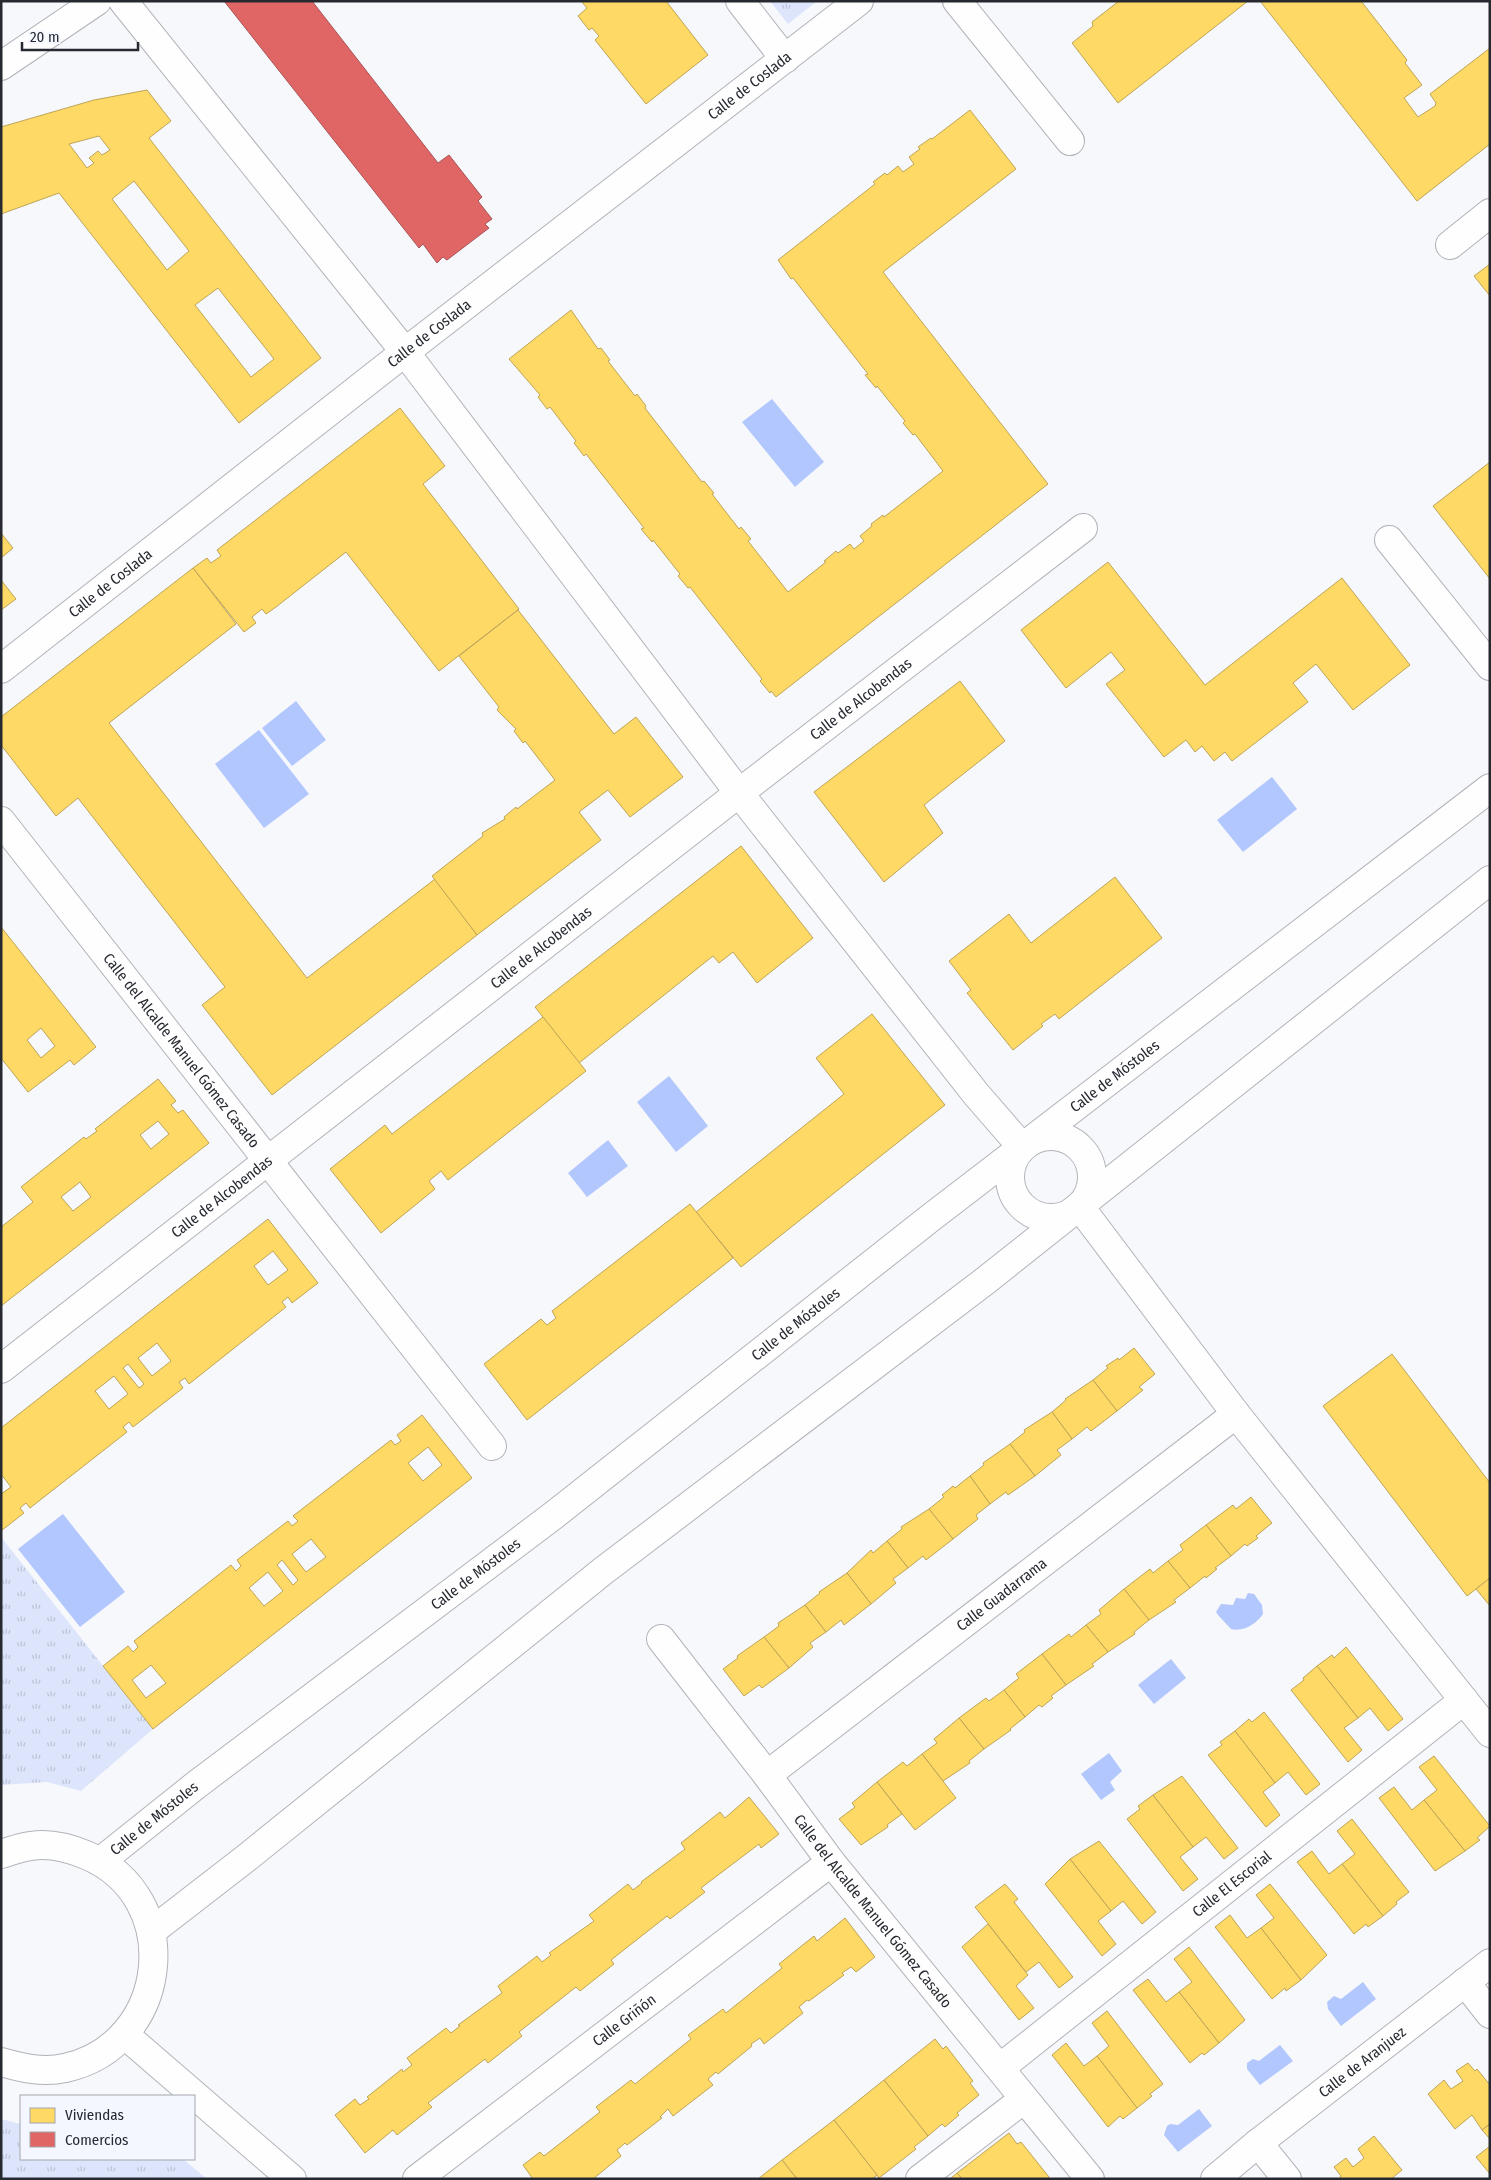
<svg xmlns="http://www.w3.org/2000/svg" width="1491" height="2180" font-family="'Fira Sans Condensed',sans-serif">
<style>
.park{fill:url(#park-tufts)}
.water{fill:#b2c7fd}
.homes{fill:#ffd966;stroke:#bea456;fill-rule:evenodd}
.shops{fill:#e06666;stroke:#a85456}
.lines{fill:none;stroke-linecap:round;stroke-linejoin:round}
.pedestrian-casing{stroke:#b1b3b8;stroke-width:30}
.minor-casing{stroke:#b1b3b8;stroke-width:30}
.secondary-casing{stroke:#b1b3b8;stroke-width:30}
.pedestrian{stroke:#fefeff;stroke-width:28}
.minor{stroke:#fefeff;stroke-width:28}
.secondary{stroke:#fefeff;stroke-width:28}
.labels{text-anchor:middle;dominant-baseline:central;stroke-width:5;stroke-linejoin:round;paint-order:stroke}
.street-label{font-size:15px;fill:#262930;stroke:#f4f7ff}
</style>
<defs>
<pattern id="park-tufts" width="24" height="20" patternUnits="userSpaceOnUse" patternTransform="scale(1.25)"><rect width="24" height="20" fill="#dce5fb"/><path d="M3 7l-1-3M5 7V3M7 7l1-3M15 17l-1-3M17 17v-4M19 17l1-3" fill="none" stroke="#bdc4d7"/></pattern>
</defs>
<rect width="100%" height="100%" fill="#f7f8fc"/>
<g class="park">
<path d="M 770,1 L 817,1 L 788,24 Z"/>
<path d="M 1,1537 L 153,1729 L 81,1791 L 47,1782 L 1,1785 Z"/>
<path d="M 1,2119 L 21,2124 L 21,2159 L 183,2159 L 207,2179 L 1,2179 Z"/>
</g>
<g class="water">
<path d="M 772,399 L 824,462 L 795,487 L 742,422 Z"/>
<path d="M 296,701 L 326,740 L 292,766 L 262,728 Z"/>
<path d="M 259,730 L 309,794 L 264,828 L 215,764 Z"/>
<path d="M 1272,777 L 1297,809 L 1243,852 L 1217,820 Z"/>
<path d="M 669,1076 L 708,1126 L 676,1152 L 637,1102 Z"/>
<path d="M 608,1140 L 628,1166 L 587,1197 L 568,1173 Z"/>
<path d="M 63,1514 L 125,1592 L 80,1627 L 18,1549 Z"/>
<path d="M 1248,1593 L 1254,1594 L 1262,1605 L 1263,1614 C 1256,1624 1244,1632 1231,1629 L 1218,1615 L 1216,1612 L 1221,1604 L 1233,1605 L 1236,1598 L 1245,1599 Z"/>
<path d="M 1171,1659 L 1186,1678 L 1154,1704 L 1138,1685 Z"/>
<path d="M 1109,1753 L 1122,1771 L 1110,1782 L 1115,1790 L 1101,1800 L 1081,1774 Z"/>
<path d="M 1363,1982 L 1376,1999 L 1341,2026 L 1328,2009 L 1327,2002 L 1334,1996 L 1341,1999 Z"/>
<path d="M 1280,2045 L 1293,2061 L 1260,2085 L 1247,2069 L 1247,2063 L 1253,2059 L 1259,2061 Z"/>
<path d="M 1199,2109 L 1212,2126 L 1178,2152 L 1164,2135 L 1167,2126 L 1170,2124 L 1178,2125 Z"/>
</g>
<g class="homes">
<path d="M 581,1 L 666,1 L 708,55 L 646,104 L 595,40 L 599,36 L 592,28 L 589,30 L 578,16 L 587,8 Z"/>
<path d="M 1119,1 L 1248,1 L 1118,103 L 1072,43 L 1093,26 L 1092,22 Z"/>
<path d="M 1260,1 L 1361,1 L 1407,60 L 1405,63 L 1422,85 L 1404,98 L 1418,117 L 1435,106 L 1436,103 L 1430,94 L 1490,48 L 1490,144 L 1417,201 Z"/>
<path d="M 147,90 L 171,121 L 149,138 L 321,358 L 239,423 L 59,193 L 1,214 L 1,127 L 94,100 ZM 99,136 L 110,150 L 102,155 L 98,151 L 89,158 L 94,163 L 87,168 L 69,144 ZM 134,181 L 189,251 L 167,270 L 112,199 ZM 218,288 L 274,359 L 251,377 L 195,305 Z"/>
<path d="M 970,110 L 1016,169 L 883,272 L 1048,484 L 776,697 L 771,691 L 770,693 L 760,681 L 762,679 L 690,587 L 688,588 L 678,576 L 680,574 L 653,540 L 652,542 L 641,529 L 644,528 L 586,454 L 584,456 L 574,443 L 576,441 L 550,407 L 547,409 L 538,397 L 540,395 L 509,359 L 571,310 L 598,349 L 601,348 L 610,360 L 608,361 L 635,396 L 637,394 L 646,406 L 645,408 L 702,482 L 704,481 L 714,493 L 712,494 L 739,529 L 741,527 L 751,539 L 748,541 L 788,592 L 826,562 L 824,561 L 836,551 L 838,553 L 850,544 L 854,549 L 864,541 L 860,536 L 872,526 L 871,524 L 883,515 L 884,517 L 943,471 L 915,434 L 913,435 L 903,423 L 905,421 L 877,386 L 876,388 L 865,375 L 868,374 L 793,278 L 791,279 L 778,260 L 875,184 L 873,182 L 885,173 L 887,175 L 898,166 L 903,172 L 914,164 L 909,157 L 920,149 L 918,147 L 931,138 L 932,139 Z"/>
<path d="M 1490,264 L 1490,296 L 1474,276 Z"/>
<path d="M 400,408 L 445,466 L 423,484 L 519,609 L 439,671 L 346,552 L 276,607 L 266,614 L 262,609 L 252,617 L 256,623 L 244,632 L 193,568 L 207,558 L 211,563 L 221,556 L 217,550 Z"/>
<path d="M 1490,462 L 1490,579 L 1433,506 Z"/>
<path d="M 1,533 L 13,548 L 1,558 Z"/>
<path d="M 1108,562 L 1205,685 L 1342,578 L 1410,665 L 1353,710 L 1316,664 L 1293,683 L 1308,702 L 1232,761 L 1225,752 L 1214,761 L 1202,746 L 1195,752 L 1186,740 L 1164,757 L 1106,684 L 1125,670 L 1111,652 L 1066,688 L 1021,630 Z"/>
<path d="M 193,568 L 236,624 L 109,723 L 307,978 L 435,879 L 477,935 L 272,1095 L 202,1005 L 225,987 L 78,798 L 56,816 L 1,745 L 1,717 Z"/>
<path d="M 1,580 L 16,599 L 1,610 Z"/>
<path d="M 518,610 L 614,734 L 636,717 L 683,777 L 630,817 L 608,790 L 579,812 L 601,840 L 477,935 L 432,876 L 483,836 L 482,833 L 505,819 L 504,817 L 516,807 L 517,809 L 555,780 L 525,741 L 523,743 L 514,731 L 516,729 L 497,710 L 499,707 L 459,656 Z"/>
<path d="M 960,681 L 1005,741 L 924,805 L 943,833 L 884,882 L 814,792 Z"/>
<path d="M 741,846 L 813,938 L 757,983 L 733,952 L 719,963 L 713,956 L 579,1063 L 535,1007 Z"/>
<path d="M 1115,877 L 1162,938 L 1059,1019 L 1055,1014 L 1041,1024 L 1043,1026 L 1013,1050 L 967,993 L 971,990 L 949,961 L 1009,914 L 1031,943 Z"/>
<path d="M 1,927 L 96,1047 L 74,1065 L 70,1060 L 28,1092 L 1,1058 ZM 41,1028 L 55,1046 L 41,1058 L 27,1040 Z"/>
<path d="M 872,1014 L 945,1105 L 741,1267 L 696,1212 L 844,1094 L 816,1058 Z"/>
<path d="M 543,1017 L 586,1071 L 448,1180 L 441,1171 L 429,1181 L 435,1189 L 381,1233 L 330,1169 L 385,1125 L 392,1134 Z"/>
<path d="M 158,1079 L 176,1101 L 171,1105 L 178,1113 L 183,1110 L 209,1143 L 1,1306 L 1,1227 L 33,1202 L 21,1187 L 84,1137 L 86,1139 L 97,1131 L 95,1129 ZM 158,1121 L 169,1134 L 151,1149 L 140,1135 ZM 80,1182 L 91,1197 L 73,1211 L 61,1197 Z"/>
<path d="M 690,1204 L 733,1258 L 527,1420 L 484,1364 L 541,1319 L 547,1325 L 556,1318 L 552,1311 Z"/>
<path d="M 268,1219 L 318,1283 L 292,1303 L 288,1297 L 282,1302 L 286,1307 L 189,1384 L 185,1378 L 179,1382 L 183,1388 L 133,1427 L 129,1422 L 123,1427 L 127,1432 L 30,1508 L 26,1503 L 20,1508 L 24,1513 L 1,1531 L 1,1494 L 11,1487 L 1,1474 L 1,1428 ZM 273,1251 L 288,1270 L 268,1285 L 254,1266 ZM 157,1343 L 171,1361 L 152,1376 L 138,1358 ZM 128,1364 L 144,1384 L 139,1388 L 123,1368 ZM 114,1376 L 128,1394 L 109,1409 L 95,1391 Z"/>
<path d="M 1134,1348 L 1155,1374 L 1139,1387 L 1143,1390 L 1117,1411 L 1093,1380 L 1108,1368 L 1106,1366 L 1118,1358 L 1119,1360 Z"/>
<path d="M 1392,1354 L 1490,1483 L 1490,1578 L 1467,1596 L 1323,1406 Z"/>
<path d="M 1093,1380 L 1117,1411 L 1091,1431 L 1087,1427 L 1072,1439 L 1052,1412 L 1066,1400 L 1065,1399 Z"/>
<path d="M 1052,1412 L 1072,1439 L 1057,1450 L 1061,1455 L 1035,1476 L 1010,1444 L 1025,1432 L 1024,1430 Z"/>
<path d="M 422,1415 L 472,1478 L 153,1729 L 103,1666 L 128,1646 L 133,1652 L 138,1647 L 134,1641 L 231,1565 L 236,1571 L 241,1566 L 237,1560 L 288,1521 L 292,1526 L 298,1521 L 293,1516 L 391,1440 L 395,1445 L 401,1441 L 397,1435 ZM 428,1447 L 442,1465 L 423,1481 L 408,1463 ZM 311,1539 L 326,1557 L 306,1572 L 292,1554 ZM 282,1560 L 298,1580 L 293,1585 L 277,1565 ZM 268,1572 L 283,1591 L 264,1606 L 249,1588 ZM 151,1665 L 166,1683 L 146,1698 L 132,1680 Z"/>
<path d="M 1010,1444 L 1035,1476 L 1008,1495 L 1006,1492 L 990,1504 L 970,1476 L 984,1465 L 983,1463 Z"/>
<path d="M 970,1476 L 990,1504 L 976,1515 L 978,1519 L 953,1539 L 929,1509 L 944,1497 L 942,1495 L 953,1486 L 955,1488 Z"/>
<path d="M 1251,1497 L 1272,1523 L 1256,1536 L 1258,1538 L 1247,1546 L 1245,1544 L 1231,1556 L 1206,1525 L 1233,1505 L 1236,1509 Z"/>
<path d="M 929,1509 L 953,1539 L 926,1560 L 923,1556 L 908,1568 L 887,1541 L 902,1529 L 901,1527 Z"/>
<path d="M 1206,1525 L 1231,1556 L 1215,1568 L 1217,1569 L 1206,1578 L 1205,1576 L 1190,1588 L 1168,1561 L 1183,1550 L 1180,1545 Z"/>
<path d="M 887,1541 L 908,1568 L 893,1579 L 896,1583 L 871,1604 L 847,1573 L 871,1550 L 873,1553 Z"/>
<path d="M 1168,1561 L 1190,1588 L 1174,1600 L 1176,1602 L 1149,1620 L 1124,1589 L 1150,1569 L 1153,1573 Z"/>
<path d="M 847,1573 L 871,1604 L 844,1625 L 841,1620 L 826,1632 L 805,1605 L 820,1593 L 819,1592 Z"/>
<path d="M 1490,1578 L 1490,1606 L 1476,1589 Z"/>
<path d="M 1124,1589 L 1149,1620 L 1134,1632 L 1135,1634 L 1108,1652 L 1086,1625 L 1101,1614 L 1099,1610 Z"/>
<path d="M 805,1605 L 826,1632 L 810,1643 L 813,1647 L 789,1668 L 764,1637 L 779,1626 L 778,1623 Z"/>
<path d="M 1086,1625 L 1108,1652 L 1092,1664 L 1094,1666 L 1066,1685 L 1042,1654 L 1069,1634 L 1071,1637 Z"/>
<path d="M 764,1637 L 789,1668 L 762,1688 L 759,1685 L 744,1696 L 723,1669 L 738,1658 L 737,1656 Z"/>
<path d="M 1346,1647 L 1403,1719 L 1388,1731 L 1370,1708 L 1358,1718 L 1317,1666 L 1332,1655 L 1334,1658 Z"/>
<path d="M 1042,1654 L 1066,1685 L 1051,1696 L 1053,1698 L 1042,1707 L 1039,1705 L 1025,1717 L 1004,1690 L 1019,1678 L 1016,1674 Z"/>
<path d="M 1317,1666 L 1358,1718 L 1344,1728 L 1362,1750 L 1348,1762 L 1291,1690 L 1304,1680 L 1303,1678 Z"/>
<path d="M 1004,1690 L 1025,1717 L 1010,1729 L 1011,1730 L 984,1749 L 959,1718 L 986,1698 L 989,1701 Z"/>
<path d="M 1264,1712 L 1320,1784 L 1306,1795 L 1288,1772 L 1275,1783 L 1235,1731 L 1249,1719 L 1252,1722 Z"/>
<path d="M 959,1718 L 984,1749 L 969,1761 L 970,1763 L 943,1781 L 922,1754 L 937,1743 L 934,1739 Z"/>
<path d="M 1235,1731 L 1275,1783 L 1263,1792 L 1280,1815 L 1266,1827 L 1208,1755 L 1222,1745 L 1220,1742 Z"/>
<path d="M 922,1754 L 956,1798 L 915,1830 L 877,1782 L 903,1762 L 907,1766 Z"/>
<path d="M 1434,1756 L 1490,1826 L 1477,1838 L 1480,1840 L 1465,1851 L 1424,1800 L 1437,1790 L 1419,1767 Z"/>
<path d="M 1182,1776 L 1238,1848 L 1224,1859 L 1206,1837 L 1193,1847 L 1153,1795 Z"/>
<path d="M 877,1782 L 902,1814 L 887,1825 L 888,1827 L 861,1845 L 839,1819 L 855,1807 L 852,1803 Z"/>
<path d="M 1394,1787 L 1412,1810 L 1424,1800 L 1465,1851 L 1435,1871 L 1379,1798 Z"/>
<path d="M 1153,1795 L 1193,1847 L 1180,1857 L 1198,1879 L 1183,1891 L 1127,1819 L 1140,1809 L 1138,1806 Z"/>
<path d="M 749,1797 L 779,1834 L 761,1848 L 759,1844 L 701,1888 L 705,1892 L 670,1919 L 667,1916 L 611,1960 L 614,1964 L 580,1991 L 576,1987 L 519,2032 L 522,2036 L 488,2063 L 485,2059 L 428,2103 L 432,2107 L 397,2135 L 393,2130 L 365,2153 L 335,2115 L 355,2099 L 360,2105 L 369,2099 L 367,2097 L 402,2069 L 403,2072 L 412,2065 L 407,2058 L 446,2028 L 451,2033 L 460,2026 L 458,2025 L 502,1993 L 498,1986 L 537,1956 L 542,1962 L 551,1955 L 549,1953 L 594,1921 L 589,1915 L 628,1884 L 633,1890 L 642,1883 L 641,1882 L 685,1849 L 681,1843 L 720,1812 L 725,1818 Z"/>
<path d="M 1352,1819 L 1409,1892 L 1396,1902 L 1397,1904 L 1383,1916 L 1342,1864 L 1355,1854 L 1337,1831 Z"/>
<path d="M 1099,1841 L 1156,1912 L 1142,1924 L 1123,1901 L 1111,1911 L 1070,1859 Z"/>
<path d="M 1312,1851 L 1329,1874 L 1342,1864 L 1383,1916 L 1368,1927 L 1366,1924 L 1354,1934 L 1297,1862 Z"/>
<path d="M 1070,1859 L 1111,1911 L 1098,1921 L 1116,1944 L 1102,1956 L 1045,1884 Z"/>
<path d="M 1005,1884 L 1018,1899 L 1014,1902 L 1073,1977 L 1059,1988 L 1039,1962 L 1026,1972 L 975,1907 Z"/>
<path d="M 1270,1884 L 1327,1955 L 1301,1980 L 1261,1928 L 1274,1918 L 1256,1895 Z"/>
<path d="M 1230,1915 L 1247,1938 L 1261,1928 L 1301,1980 L 1286,1991 L 1285,1988 L 1272,1999 L 1215,1927 Z"/>
<path d="M 845,1918 L 875,1957 L 856,1972 L 851,1967 L 842,1973 L 844,1975 L 809,2001 L 807,2000 L 799,2007 L 803,2013 L 764,2044 L 760,2038 L 751,2044 L 752,2046 L 718,2074 L 716,2072 L 708,2079 L 713,2085 L 673,2116 L 668,2109 L 660,2117 L 662,2118 L 627,2145 L 625,2143 L 617,2150 L 621,2156 L 593,2179 L 533,2179 L 523,2165 L 540,2152 L 544,2156 L 600,2112 L 596,2107 L 631,2080 L 635,2084 L 691,2039 L 688,2035 L 723,2009 L 726,2013 L 782,1968 L 779,1964 L 814,1936 L 817,1941 Z"/>
<path d="M 988,1924 L 1028,1975 L 1016,1986 L 1034,2008 L 1019,2020 L 962,1947 Z"/>
<path d="M 1189,1947 L 1245,2020 L 1219,2043 L 1179,1992 L 1192,1982 L 1174,1959 Z"/>
<path d="M 1148,1979 L 1166,2002 L 1179,1992 L 1219,2043 L 1204,2055 L 1202,2053 L 1190,2063 L 1133,1990 Z"/>
<path d="M 1107,2011 L 1163,2084 L 1150,2094 L 1152,2096 L 1137,2108 L 1097,2056 L 1109,2046 L 1092,2023 Z"/>
<path d="M 935,2039 L 943,2049 L 946,2046 L 973,2081 L 970,2083 L 979,2095 L 957,2113 L 959,2115 L 945,2127 L 942,2124 L 928,2136 L 884,2080 Z"/>
<path d="M 1066,2043 L 1084,2066 L 1097,2056 L 1137,2108 L 1123,2119 L 1120,2116 L 1108,2127 L 1052,2055 Z"/>
<path d="M 1468,2063 L 1475,2071 L 1477,2069 L 1490,2085 L 1490,2124 L 1482,2130 L 1472,2115 L 1455,2129 L 1428,2094 L 1444,2080 L 1451,2089 L 1463,2081 L 1456,2071 Z"/>
<path d="M 884,2080 L 928,2136 L 914,2147 L 916,2149 L 879,2178 L 834,2120 Z"/>
<path d="M 834,2120 L 877,2175 L 872,2179 L 797,2179 L 782,2160 Z"/>
<path d="M 1490,2124 L 1490,2139 L 1482,2130 Z"/>
<path d="M 1009,2133 L 1017,2144 L 1021,2142 L 1049,2177 L 1046,2179 L 962,2179 L 957,2173 Z"/>
<path d="M 1374,2136 L 1402,2170 L 1391,2179 L 1339,2179 L 1341,2176 L 1334,2167 L 1346,2158 L 1353,2167 L 1364,2158 L 1358,2149 Z"/>
<path d="M 1490,2146 L 1490,2174 L 1476,2157 Z"/>
<path d="M 782,2160 L 797,2179 L 758,2179 Z"/>
<path d="M 957,2173 L 962,2179 L 950,2179 Z"/>
</g>
<path class="shops" d="M 224,1 L 312,1 L 438,163 L 449,155 L 482,197 L 478,201 L 492,219 L 485,224 L 489,228 L 447,260 L 443,257 L 437,263 L 423,244 L 419,248 Z"/>
<g class="lines">
<defs>
<g id="pedestrian">
<path d="M 740,1 L 785,59"/>
<path d="M 957,1 L 1070,141"/>
<path d="M 1,66 L 97,1"/>
<path d="M 1389,540 L 1490,666"/>
</g>
<g id="minor">
<path d="M 123,1 L 405,352 L 739,793 L 976,1094 L 1022,1147"/>
<path d="M 1450,245 L 1490,213"/>
<path id="s1" d="M 1,669 L 405,352 L 859,1"/>
<path id="s2" d="M 1,821 L 492,1446"/>
<circle cx="1051" cy="1177" r="41"/>
<path d="M 1080,1207 L 1236,1414 L 1490,1733"/>
<path id="s3" d="M 1,1369 L 739,793 L 1083,528"/>
<path id="s4" d="M 661,1639 L 767,1775 L 831,1862 L 1090,2179"/>
<path id="s5" d="M 767,1775 L 1236,1414"/>
<path d="M 1465,1982 L 1490,2014"/>
<path d="M 125,2035 L 292,2179"/>
<path id="s6" d="M 1000,2068 L 1464,1700"/>
<path d="M 1258,2143 L 1287,2179"/>
<path id="s7" d="M 417,2179 L 831,1862"/>
<path d="M 920,2179 L 1024,2099"/>
<path id="s8" d="M 1215,2179 L 1258,2143 L 1490,1963"/>
</g>
<g id="secondary">
<path d="M 1,1854 C 11,1851 21,1847 31,1846 C 49,1843 69,1848 86,1855 C 187,1897 170,2045 65,2068 C 43,2073 22,2068 1,2062"/>
<path id="s9" d="M 101,1861 L 196,1785 L 554,1515 L 929,1219 L 1490,788"/>
<path d="M 152,1931 L 245,1859 L 603,1571 L 985,1281 L 1490,880"/>
</g>
</defs>
<use href="#pedestrian" class="pedestrian-casing"/>
<use href="#minor" class="minor-casing"/>
<use href="#secondary" class="secondary-casing"/>
<use href="#pedestrian" class="pedestrian"/>
<use href="#minor" class="minor"/>
<use href="#secondary" class="secondary"/>
</g>
<g class="labels">
<g class="street-label">
<text stroke="none"><textPath href="#s1" startOffset="949">Calle de Coslada</textPath></text>
<text stroke="none"><textPath href="#s1" startOffset="544">Calle de Coslada</textPath></text>
<text stroke="none"><textPath href="#s1" startOffset="139">Calle de Coslada</textPath></text>
<text stroke="none"><textPath href="#s3" startOffset="1090">Calle de Alcobendas</textPath></text>
<text stroke="none"><textPath href="#s3" startOffset="685">Calle de Alcobendas</textPath></text>
<text stroke="none"><textPath href="#s2" startOffset="292">Calle del Alcalde Manuel Gómez Casado</textPath></text>
<text stroke="none"><textPath href="#s9" startOffset="1282">Calle de Móstoles</textPath></text>
<text stroke="none"><textPath href="#s3" startOffset="280">Calle de Alcobendas</textPath></text>
<text stroke="none"><textPath href="#s9" startOffset="878">Calle de Móstoles</textPath></text>
<text stroke="none"><textPath href="#s9" startOffset="472">Calle de Móstoles</textPath></text>
<text stroke="none"><textPath href="#s5" startOffset="296">Calle Guadarrama</textPath></text>
<text stroke="none"><textPath href="#s9" startOffset="68">Calle de Móstoles</textPath></text>
<text stroke="none"><textPath href="#s6" startOffset="296">Calle El Escorial</textPath></text>
<text stroke="none"><textPath href="#s4" startOffset="345">Calle del Alcalde Manuel Gómez Casado</textPath></text>
<text stroke="none"><textPath href="#s7" startOffset="261">Calle Griñón</textPath></text>
<text stroke="none"><textPath href="#s8" startOffset="188">Calle de Aranjuez</textPath></text>
</g>
</g>
<rect width="1491" height="2180" fill="none" stroke="#262930" stroke-width="5"/>
<rect x="20" y="2095" width="175" height="65" fill="#f4f7ff" stroke="#a2a5ac"/>
<rect x="30" y="2108" width="25" height="15" fill="#ffd966" stroke="#a2a5ac"/>
<text x="65" y="2120" font-size="15" fill="#262930">Viviendas</text>
<rect x="30" y="2132" width="25" height="15" fill="#e06666" stroke="#a2a5ac"/>
<text x="65" y="2145" font-size="15" fill="#262930">Comercios</text>
<path d="M22 42v8h116v-8" fill="none" stroke="#262930" stroke-width="2.5"/>
<text x="30" y="42" font-size="15" fill="#262930" stroke="#f4f7ff" stroke-width="4" paint-order="stroke">20 m</text>
</svg>
